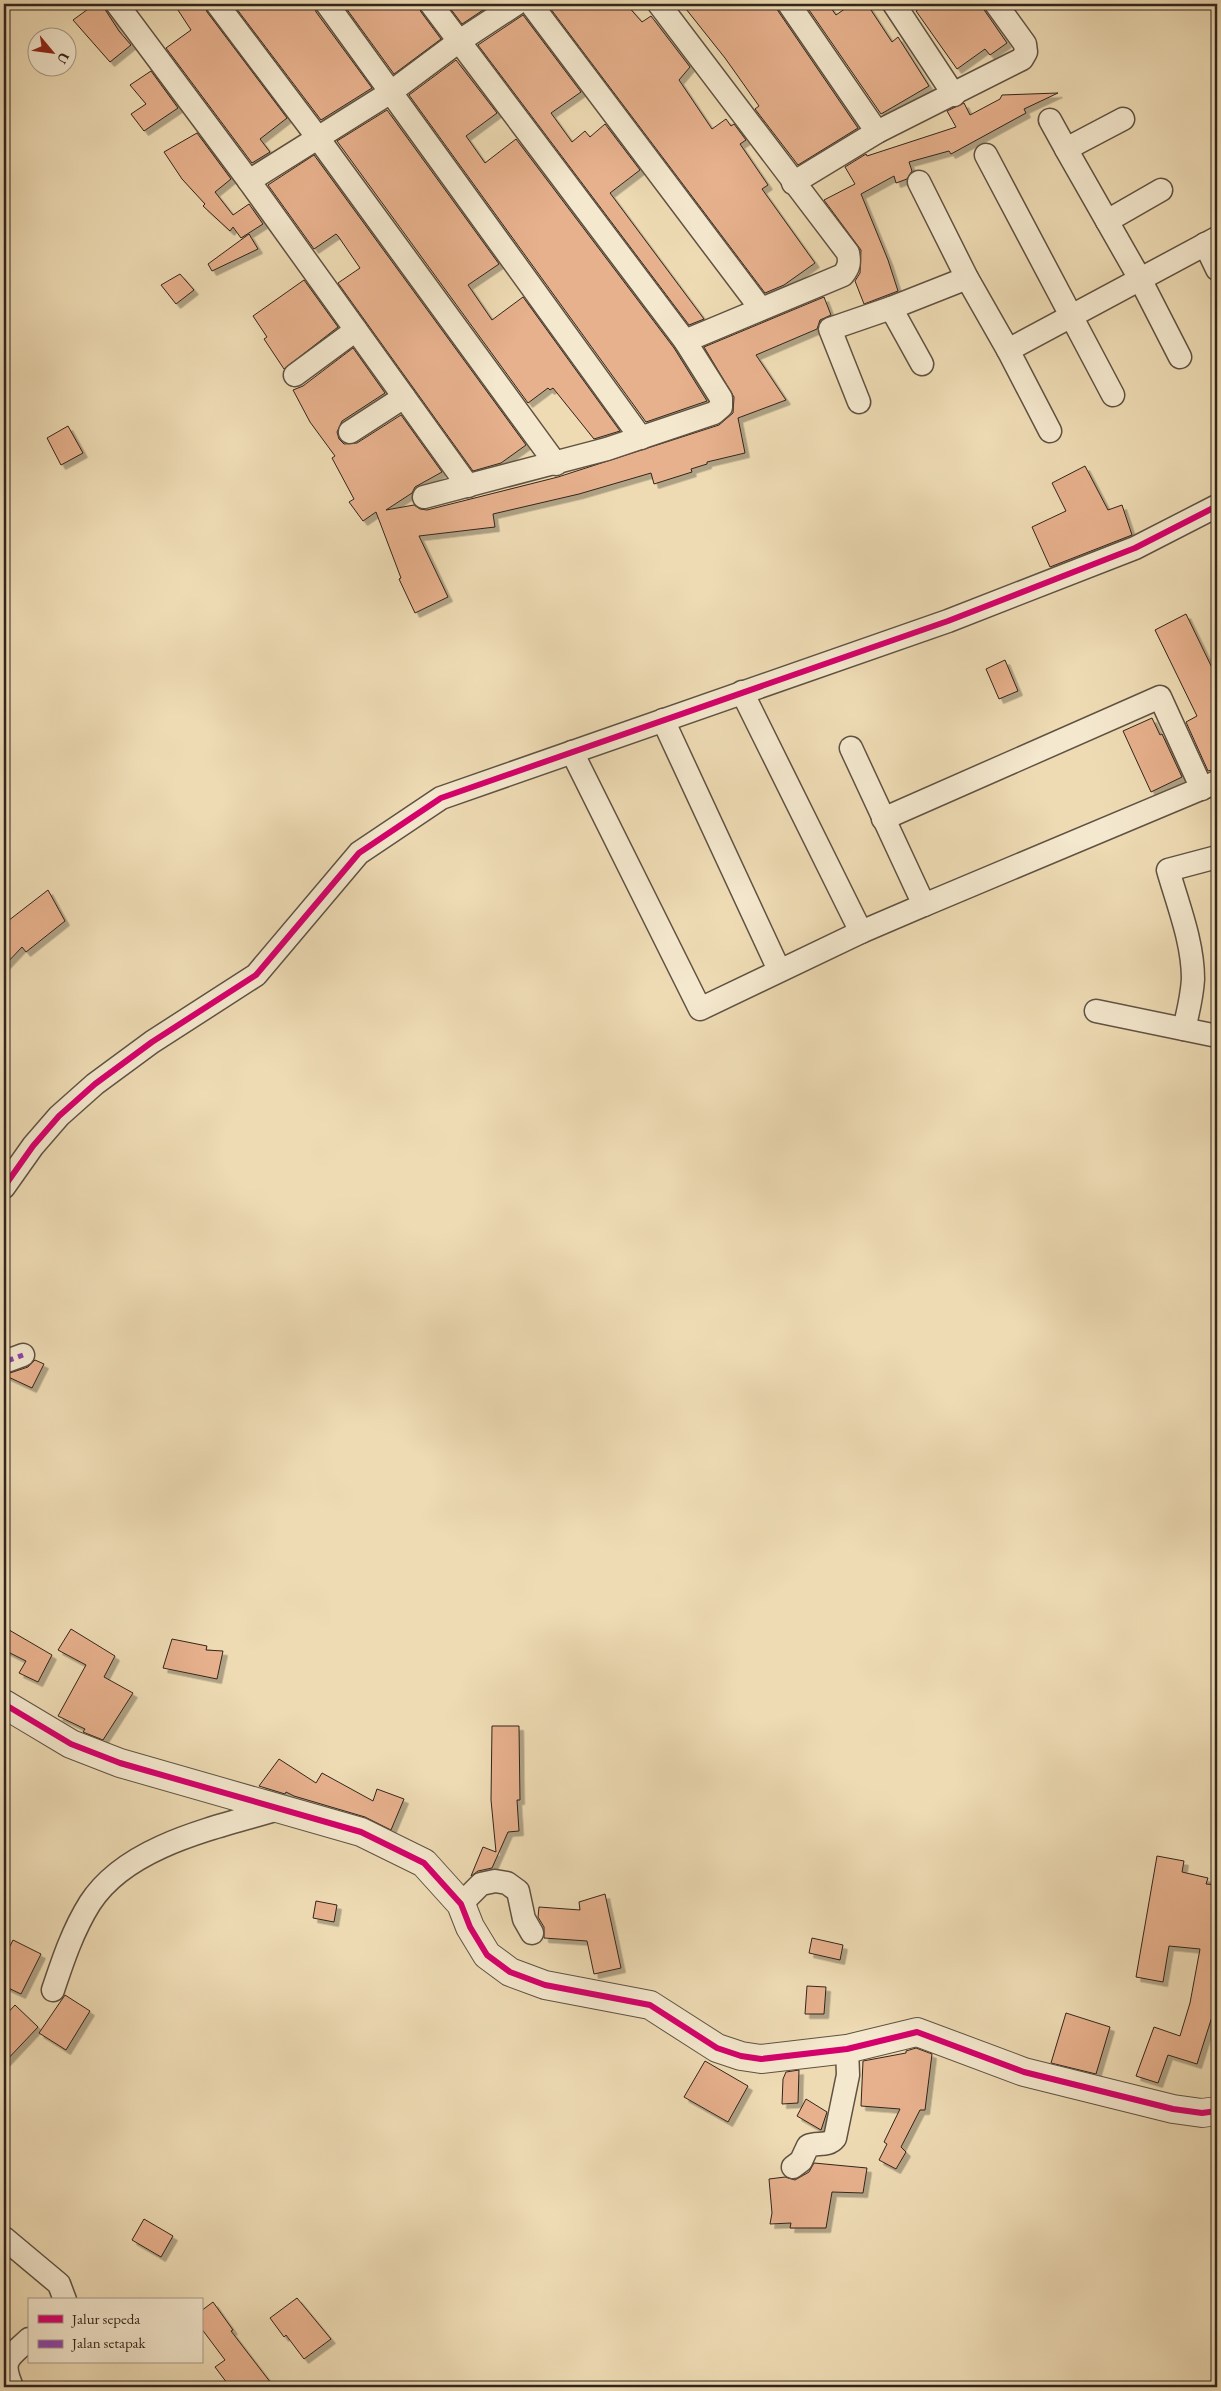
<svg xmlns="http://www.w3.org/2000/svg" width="1221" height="2391" font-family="'EB Garamond',serif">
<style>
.building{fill:#e7b18d;stroke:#31251c;filter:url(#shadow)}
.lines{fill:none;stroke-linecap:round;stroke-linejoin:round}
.minor-casing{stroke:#605242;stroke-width:25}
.tertiary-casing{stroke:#605242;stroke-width:30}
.minor{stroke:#f4e8ce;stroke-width:22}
.tertiary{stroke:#f4e8ce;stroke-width:28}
.quiet{stroke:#8e44ad;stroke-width:5;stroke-dasharray:10 5;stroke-linecap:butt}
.cycleway-casing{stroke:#f4e8ce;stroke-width:9}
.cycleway{stroke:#d6006c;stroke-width:6}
</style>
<defs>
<filter id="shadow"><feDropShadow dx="4.5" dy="4.5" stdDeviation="0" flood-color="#0004"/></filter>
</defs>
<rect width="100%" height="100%" fill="#eedbb4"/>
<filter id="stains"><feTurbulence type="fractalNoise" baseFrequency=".004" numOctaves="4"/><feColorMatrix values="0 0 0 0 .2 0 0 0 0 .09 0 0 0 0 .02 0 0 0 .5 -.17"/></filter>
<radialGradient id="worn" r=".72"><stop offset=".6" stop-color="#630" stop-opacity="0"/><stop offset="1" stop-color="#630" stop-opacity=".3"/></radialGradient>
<g class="building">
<path d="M 95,4 L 104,4 L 106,11 L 119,31 L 131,45 L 110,62 L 73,20 Z"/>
<path d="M 174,4 L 204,4 L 207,12 L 287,118 L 260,139 L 270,152 L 252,163 L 166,48 L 191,30 Z"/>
<path d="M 233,4 L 314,4 L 316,12 L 372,88 L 321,120 Z"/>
<path d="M 343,4 L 418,4 L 421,12 L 441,39 L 394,74 Z"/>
<path d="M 447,4 L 492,4 L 462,24 Z"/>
<path d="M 547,4 L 626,4 L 642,22 L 651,16 L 690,67 L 679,80 L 712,129 L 726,119 L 731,126 L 734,124 L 746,140 L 740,144 L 768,185 L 762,189 L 815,263 L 784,285 L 765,293 Z"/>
<path d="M 682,4 L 776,4 L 778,11 L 858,128 L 798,165 L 755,109 L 759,106 L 725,58 Z"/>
<path d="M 805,4 L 828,4 L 836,15 L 852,4 L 867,4 L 892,42 L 898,37 L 929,86 L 881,114 Z"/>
<path d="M 926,4 L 980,4 L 1007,43 L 990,55 L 985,49 L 957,69 L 916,11 Z"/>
<path d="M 523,15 L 581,92 L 551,113 L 572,142 L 585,131 L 590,137 L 605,124 L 640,170 L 610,193 L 704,319 L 689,325 L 478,45 Z"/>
<path d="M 456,60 L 497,113 L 466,136 L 485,163 L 516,139 L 674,348 L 707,401 L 646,422 L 409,95 Z"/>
<path d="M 151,71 L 178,108 L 144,131 L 131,114 L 146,104 L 130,85 Z"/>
<path d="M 1058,93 L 1024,109 L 1026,113 L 951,154 L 949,151 L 909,162 L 912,171 L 907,179 L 896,183 L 894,176 L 861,194 L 888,260 L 898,291 L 864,304 L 855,281 L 860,273 L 861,250 L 824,200 L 855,184 L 845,167 L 866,154 L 867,156 L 956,127 L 947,111 L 964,103 L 970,115 L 1000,99 L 1002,95 Z"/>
<path d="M 387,110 L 499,264 L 468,285 L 492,320 L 523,297 L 620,431 L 594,439 L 553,388 L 550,390 L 548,388 L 528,403 L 337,141 Z"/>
<path d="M 197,133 L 231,179 L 215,192 L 233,215 L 249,204 L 263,224 L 241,238 L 233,227 L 230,231 L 203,206 L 205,204 L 182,179 L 164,152 Z"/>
<path d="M 314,155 L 526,445 L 501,463 L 473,471 L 338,283 L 360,268 L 338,236 L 336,234 L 314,249 L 268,185 Z"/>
<path d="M 249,234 L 258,249 L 212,271 L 208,264 Z"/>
<path d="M 180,274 L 194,290 L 176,304 L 161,285 Z"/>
<path d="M 304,280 L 338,327 L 284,369 L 264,339 L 267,337 L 253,316 Z"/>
<path d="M 824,297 L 831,315 L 820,320 L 817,329 L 756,355 L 786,400 L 738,418 L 745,453 L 707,462 L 707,464 L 691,469 L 692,472 L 654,484 L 651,473 L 579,494 L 493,514 L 495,527 L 419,536 L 448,597 L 415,613 L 399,579 L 401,578 L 376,512 L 363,521 L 349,502 L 354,499 L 332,458 L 335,456 L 310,422 L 293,390 L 303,386 L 353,348 L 385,393 L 342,421 L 337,432 L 339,439 L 344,444 L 357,443 L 401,415 L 442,472 L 415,487 L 412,493 L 386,510 L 414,505 L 420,509 L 427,510 L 558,477 L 719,425 L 733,413 L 734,397 L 704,347 Z"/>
<path d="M 68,426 L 83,453 L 61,465 L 47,438 Z"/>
<path d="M 1085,466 L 1108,510 L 1122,505 L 1132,535 L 1050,567 L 1032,527 L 1066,511 L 1052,483 Z"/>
<path d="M 1186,614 L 1217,678 L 1217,769 L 1208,771 L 1186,722 L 1197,716 L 1155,630 Z"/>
<path d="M 1005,660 L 1018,691 L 999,699 L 986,669 Z"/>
<path d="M 1152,718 L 1160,735 L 1162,734 L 1182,777 L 1151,792 L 1123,731 Z"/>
<path d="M 48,890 L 65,921 L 26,952 L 22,947 L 4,966 L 4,924 Z"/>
<path d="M 35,1360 L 44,1364 L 32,1388 L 4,1375 L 28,1367 Z"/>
<path d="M 4,1627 L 52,1655 L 38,1682 L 19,1673 L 26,1661 L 4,1650 Z"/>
<path d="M 71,1629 L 115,1656 L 104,1677 L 133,1693 L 103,1740 L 83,1732 L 85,1729 L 58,1716 L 86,1665 L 58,1650 Z"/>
<path d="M 172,1639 L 207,1646 L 206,1650 L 223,1651 L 217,1679 L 163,1668 Z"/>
<path d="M 492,1726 L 519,1726 L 520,1800 L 517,1800 L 519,1831 L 508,1832 L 492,1868 L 478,1871 L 471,1876 L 483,1847 L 496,1852 L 491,1800 Z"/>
<path d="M 279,1759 L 316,1783 L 322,1773 L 373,1801 L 377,1789 L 404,1799 L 391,1830 L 365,1817 L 294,1796 L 286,1792 L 285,1794 L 259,1786 Z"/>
<path d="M 1157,1856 L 1184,1861 L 1182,1872 L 1208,1878 L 1206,1884 L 1217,1885 L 1217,2001 L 1197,2064 L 1168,2055 L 1158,2083 L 1136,2076 L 1154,2027 L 1180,2036 L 1190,2003 L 1200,1949 L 1169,1946 L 1163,1982 L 1136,1977 Z"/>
<path d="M 605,1894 L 621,1968 L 594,1974 L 587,1941 L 544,1938 L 544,1927 L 538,1917 L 539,1907 L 580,1910 L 579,1902 Z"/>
<path d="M 316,1901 L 337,1905 L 334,1922 L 313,1918 Z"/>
<path d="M 812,1938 L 843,1945 L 840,1960 L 809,1953 Z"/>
<path d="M 13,1940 L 41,1954 L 21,1994 L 4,1986 L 4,1958 Z"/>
<path d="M 807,1986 L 826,1987 L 824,2014 L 805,2014 Z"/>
<path d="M 65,1995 L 90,2011 L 66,2050 L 39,2033 Z"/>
<path d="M 15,2005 L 38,2027 L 4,2063 L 4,2017 Z"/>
<path d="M 1066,2013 L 1110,2027 L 1096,2074 L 1051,2063 Z"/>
<path d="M 916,2048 L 932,2054 L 925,2110 L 920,2110 L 901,2147 L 906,2152 L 896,2169 L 879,2160 L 887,2144 L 884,2142 L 900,2109 L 861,2106 L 863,2061 L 906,2053 L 906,2051 Z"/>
<path d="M 705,2061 L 748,2086 L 728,2122 L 684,2097 Z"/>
<path d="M 799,2070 L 798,2103 L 782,2104 L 783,2079 L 786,2072 Z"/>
<path d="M 806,2099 L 827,2112 L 821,2130 L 797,2116 Z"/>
<path d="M 814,2163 L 867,2168 L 863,2193 L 832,2192 L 826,2228 L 790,2228 L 791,2223 L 770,2224 L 772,2213 L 769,2179 L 785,2177 L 795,2180 L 809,2172 Z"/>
<path d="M 144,2219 L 173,2236 L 161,2257 L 132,2240 Z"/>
<path d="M 297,2298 L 331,2339 L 304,2359 L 286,2335 L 284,2337 L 270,2318 Z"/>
<path d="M 213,2302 L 233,2330 L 231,2331 L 274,2387 L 230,2387 L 215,2367 L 225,2360 L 201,2328 L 201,2311 Z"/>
</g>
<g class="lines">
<defs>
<g id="minor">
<path d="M 117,4 L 249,181"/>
<path d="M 217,4 L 318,138 L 556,464"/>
<path d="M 327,4 L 641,438"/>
<path d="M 531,4 L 761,309"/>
<path d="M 659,4 L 848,253 C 850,263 849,267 843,275 L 685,341"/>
<path d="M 789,4 L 877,132"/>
<path d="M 894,4 L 954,95"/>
<path d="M 1123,119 L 1066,149 L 1140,279 L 1180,357"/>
<path d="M 1050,120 L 1066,149"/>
<path d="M 986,155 L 1113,395"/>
<path d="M 919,182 L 967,278 L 1008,350"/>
<path d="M 793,183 L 877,132 L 1022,59 L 1026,52 L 1025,44 L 996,4"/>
<path d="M 1107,221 L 1161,190"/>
<path d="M 1205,244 L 1217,269"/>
<path d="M 922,364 L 891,308 L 967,278"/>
<path d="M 295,375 L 356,330"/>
<path d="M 859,402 L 830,329 L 891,308"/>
<path d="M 1050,431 L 1008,350 L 1217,238"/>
<path d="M 350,432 L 404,397"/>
<path d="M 468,486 L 249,181 L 391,92 L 458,42 L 516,4"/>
<path d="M 424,497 L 607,449 L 714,413 L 721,407 L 721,398 L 685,341 L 431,4"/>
<path d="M 663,720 L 779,970"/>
<path d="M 851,748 L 924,905 L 861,932"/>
<path d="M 572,752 L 700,1009 L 861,932 L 742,692"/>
<path d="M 883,819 L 1160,697 L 1202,789"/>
<path d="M 924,905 L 1217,782"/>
<path d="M 1096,1011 L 1217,1036"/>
<path d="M 1184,1029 C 1188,1013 1192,996 1193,979 C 1193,942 1178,905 1168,870 L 1217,857"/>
<path d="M 4,1187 L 33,1146 L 59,1116 L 95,1084 L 152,1042 L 256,975 L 359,853 L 441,798 L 948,621 L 1135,548 L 1217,506"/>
<path d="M 4,1362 L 23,1355"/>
<path d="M 461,1904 L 481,1884 L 495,1881 L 507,1883 L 518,1891 L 524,1919 L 532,1933"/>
<path d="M 53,1990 C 63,1960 73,1930 90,1903 C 128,1844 219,1827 282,1808"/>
<path d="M 793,2167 L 801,2161 L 808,2146 C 817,2142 828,2147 835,2138 L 848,2075 L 847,2049"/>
<path d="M 4,2238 L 59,2284 L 65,2300"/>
<path d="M 12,2387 C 0,2359 9,2358 29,2339"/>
</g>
<path id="tertiary" d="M 4,1704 L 71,1744 L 120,1763 L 361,1832 L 424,1863 L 461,1904 L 470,1927 L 487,1955 L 510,1972 L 545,1985 L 650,2005 L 717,2048 L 741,2056 L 761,2059 L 847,2049 L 917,2032 L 1024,2072 L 1173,2109 L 1202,2113 L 1217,2111"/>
</defs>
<use href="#minor" class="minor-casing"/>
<use href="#tertiary" class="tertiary-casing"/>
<use href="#minor" class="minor"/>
<use href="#tertiary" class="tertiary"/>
<path class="quiet" d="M 4,1362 L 23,1355"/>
<defs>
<g id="cycleway">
<path d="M 4,1187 L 33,1146 L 59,1116 L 95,1084 L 152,1042 L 256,975 L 359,853 L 441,798 L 948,621 L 1135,548 L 1217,506"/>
<path d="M 4,1704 L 71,1744 L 120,1763 L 361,1832 L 424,1863 L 461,1904 L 470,1927 L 487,1955 L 510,1972 L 545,1985 L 650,2005 L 717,2048 L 741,2056 L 761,2059 L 847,2049 L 917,2032 L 1024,2072 L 1173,2109 L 1202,2113 L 1217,2111"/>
</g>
</defs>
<use href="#cycleway" class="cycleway-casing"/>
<use href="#cycleway" class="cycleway"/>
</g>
<rect width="1221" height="2391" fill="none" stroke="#eedbb4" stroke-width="20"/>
<rect x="5" y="5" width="1211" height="2381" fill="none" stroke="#31251c" stroke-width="2.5"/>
<rect x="10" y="10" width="1201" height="2371" fill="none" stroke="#31251c"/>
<rect x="28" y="2298" width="175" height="65" fill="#f4e8ce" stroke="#a69a87"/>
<rect x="38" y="2315" width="25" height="8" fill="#d6006c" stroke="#a69a87"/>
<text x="72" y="2324" font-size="15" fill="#31251c">Jalur sepeda</text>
<rect x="38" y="2340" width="25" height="8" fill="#8e44ad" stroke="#a69a87"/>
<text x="72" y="2348" font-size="15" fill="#31251c">Jalan setapak</text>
<g transform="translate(52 52) rotate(119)"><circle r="24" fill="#f4e8ce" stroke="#a69a87"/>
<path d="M0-4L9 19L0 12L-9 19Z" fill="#8f2418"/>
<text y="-8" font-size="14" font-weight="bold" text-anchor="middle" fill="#31251c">U</text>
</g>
<rect width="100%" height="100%" filter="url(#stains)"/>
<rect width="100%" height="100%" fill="url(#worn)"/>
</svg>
